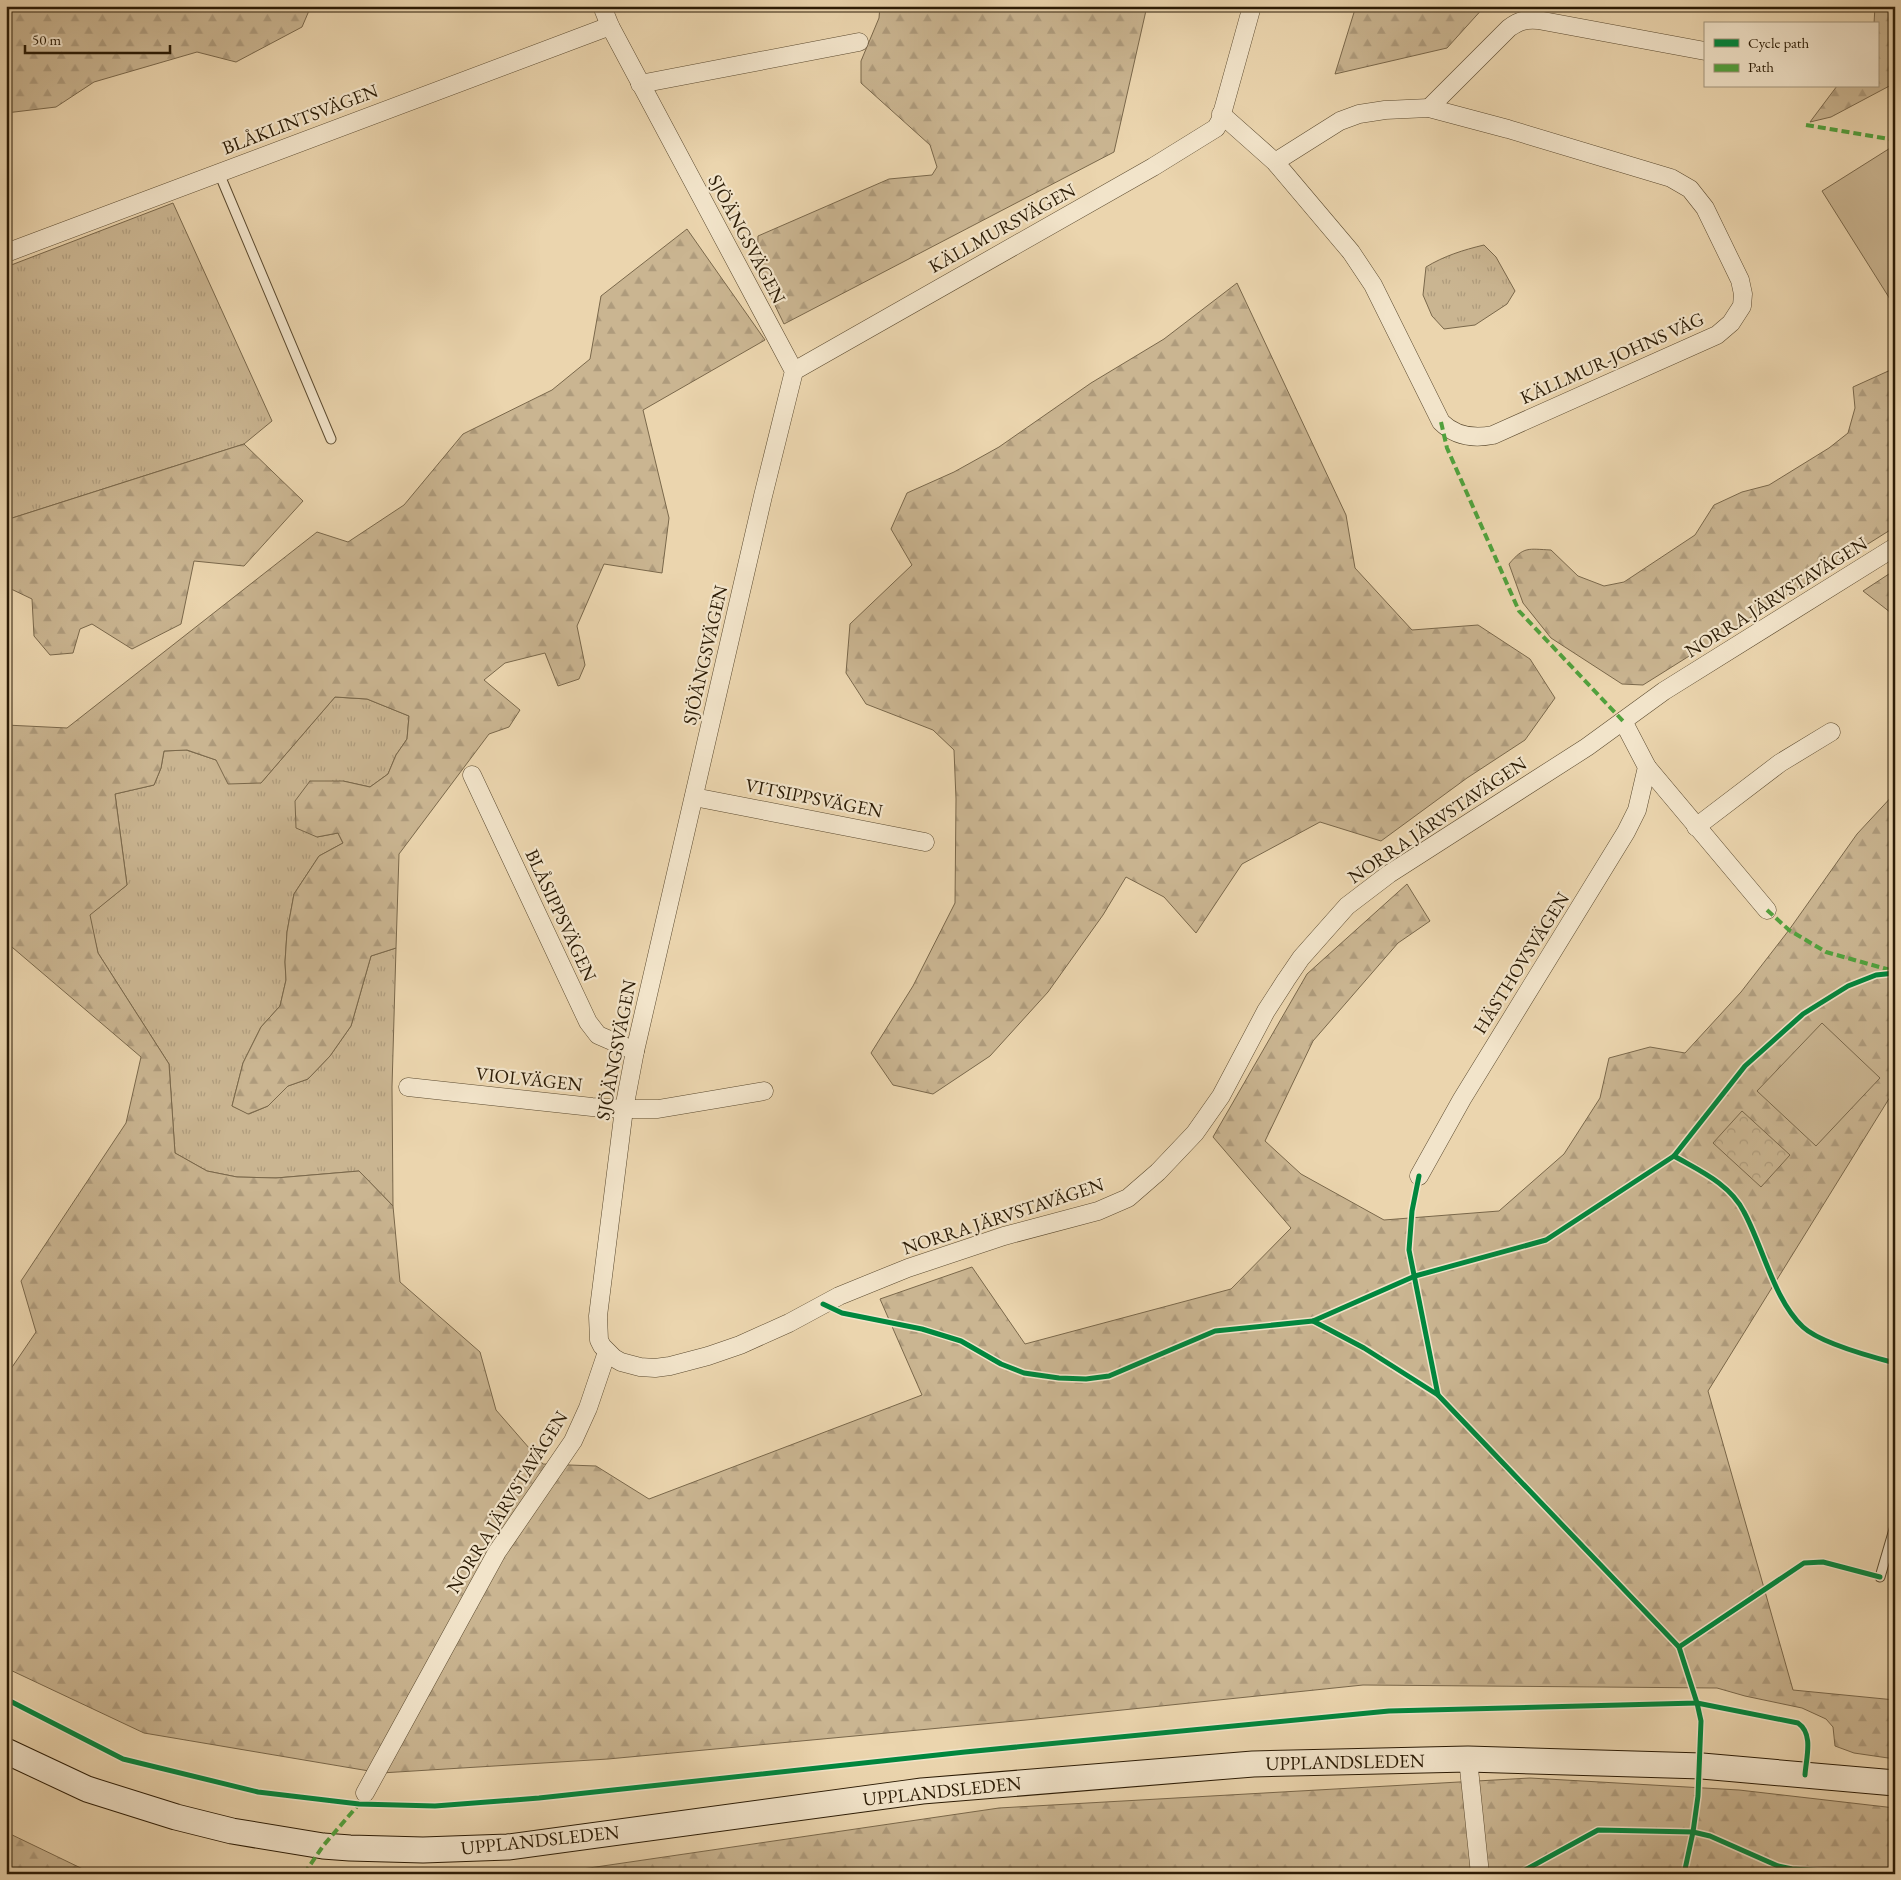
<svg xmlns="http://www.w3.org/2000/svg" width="1901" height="1880" font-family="'EB Garamond',serif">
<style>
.grass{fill:url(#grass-tufts);stroke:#7a684b}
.forest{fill:url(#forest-firs);stroke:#7a684b}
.park{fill:url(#park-crowns);stroke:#7a684b}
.pitch{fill:#cab591;stroke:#7a684b}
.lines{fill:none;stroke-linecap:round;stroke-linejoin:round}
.lane-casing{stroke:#5b4a2f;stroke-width:11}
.street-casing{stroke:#5b4a2f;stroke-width:19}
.secondary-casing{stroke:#2b1b05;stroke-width:27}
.lane{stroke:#f2e4ca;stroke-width:9}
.street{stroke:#f2e4ca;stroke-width:18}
.secondary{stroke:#f2e4ca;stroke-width:25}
.quiet{stroke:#51a13d;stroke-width:4;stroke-dasharray:8 4;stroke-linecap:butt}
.cycleway-casing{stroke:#f2e4ca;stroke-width:8}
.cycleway{stroke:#00873e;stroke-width:5}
.labels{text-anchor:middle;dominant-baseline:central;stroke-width:4.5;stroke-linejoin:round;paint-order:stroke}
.street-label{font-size:19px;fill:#2b1b05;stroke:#f2e4ca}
</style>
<defs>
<pattern id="grass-tufts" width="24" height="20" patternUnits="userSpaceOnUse" patternTransform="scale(1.25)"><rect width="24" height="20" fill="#cab591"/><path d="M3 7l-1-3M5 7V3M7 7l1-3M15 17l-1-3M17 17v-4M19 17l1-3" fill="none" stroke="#ae9b7c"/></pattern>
<pattern id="forest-firs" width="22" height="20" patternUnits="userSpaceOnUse" patternTransform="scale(1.25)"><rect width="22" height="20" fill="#cab591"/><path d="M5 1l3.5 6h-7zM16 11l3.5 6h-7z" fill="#ae9b7c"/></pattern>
<pattern id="park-crowns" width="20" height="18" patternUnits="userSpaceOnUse" patternTransform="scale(1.25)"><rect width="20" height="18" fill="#cab591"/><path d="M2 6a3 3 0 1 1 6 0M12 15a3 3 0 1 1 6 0" fill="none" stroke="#ae9b7c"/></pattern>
</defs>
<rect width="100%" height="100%" fill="#ebd5ae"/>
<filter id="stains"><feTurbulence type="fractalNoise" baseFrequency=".004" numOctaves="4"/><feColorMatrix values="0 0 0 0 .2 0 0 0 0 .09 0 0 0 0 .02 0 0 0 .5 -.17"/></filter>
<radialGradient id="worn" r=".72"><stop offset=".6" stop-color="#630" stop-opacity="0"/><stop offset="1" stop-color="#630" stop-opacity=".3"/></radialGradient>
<g class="grass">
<path d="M 173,203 L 272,421 L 244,444 L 6,520 L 6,267 Z"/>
<path d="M 1484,245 L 1496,257 L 1515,291 L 1507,304 L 1475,325 L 1444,329 L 1432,316 L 1423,295 L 1426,267 C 1444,256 1463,250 1484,245 Z"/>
<path d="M 335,697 L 367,699 L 409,716 L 407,739 L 396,755 L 388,774 L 370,787 L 343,781 L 317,837 L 338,833 L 343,843 L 319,856 L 294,894 L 287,932 L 285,962 L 286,980 L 280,1006 L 261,1027 L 243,1063 L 232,1106 L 249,1114 L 268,1106 L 288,1086 L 308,1079 L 330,1056 L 351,1026 L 371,956 L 396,948 L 392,1087 L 393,1206 L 359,1171 L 276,1178 L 237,1177 L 207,1171 L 175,1153 L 169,1064 L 98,953 L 89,915 L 127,885 L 115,794 L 154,785 L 161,768 L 164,751 L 186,750 L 216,760 L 261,783 Z"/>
</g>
<g class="forest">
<path d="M 6,6 L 311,6 L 302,27 L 236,62 L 197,52 L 94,82 L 56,107 L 6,113 Z"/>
<path d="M 880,6 L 1147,6 L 1114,152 L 784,324 L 769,293 L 757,261 L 758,236 L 889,179 L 932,175 L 937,167 L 930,145 L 861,83 L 861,61 L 879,18 Z"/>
<path d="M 1356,6 L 1485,6 L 1447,48 L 1335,74 Z"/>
<path d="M 1875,6 L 1895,6 L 1895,83 L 1831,117 L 1810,122 L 1837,86 L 1877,86 L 1877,24 L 1874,24 Z"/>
<path d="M 687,229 L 765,340 L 643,410 L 669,518 L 662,573 L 604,564 L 577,626 L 585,665 L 579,679 L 558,686 L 545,653 L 505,663 L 484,680 L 520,710 L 509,727 L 489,734 L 399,854 L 396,948 L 371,956 L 351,1026 L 330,1056 L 308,1079 L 288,1086 L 268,1106 L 248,1114 L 232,1106 L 243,1063 L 261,1027 L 280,1006 L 286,980 L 285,962 L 287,932 L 294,894 L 319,856 L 343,843 L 338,833 L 317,837 L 296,828 L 295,801 L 310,781 L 343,781 L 370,787 L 388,774 L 396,755 L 407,739 L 409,716 L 367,699 L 335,697 L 261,783 L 228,784 L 216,760 L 187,750 L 164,751 L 161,768 L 154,785 L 115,794 L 127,885 L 90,915 L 98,953 L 169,1064 L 175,1153 L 207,1171 L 237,1177 L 276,1178 L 359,1171 L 393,1206 L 400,1282 L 480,1352 L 496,1410 L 543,1464 L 596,1466 L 649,1499 L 922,1395 L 880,1299 L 972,1267 L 1025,1344 L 1231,1289 L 1291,1228 L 1213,1137 L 1307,974 L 1407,884 L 1430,921 L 1398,943 L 1313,1041 L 1265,1141 L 1301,1174 L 1384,1220 L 1499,1211 L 1564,1154 L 1600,1098 L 1609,1058 L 1650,1047 L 1685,1053 L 1741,992 L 1789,930 L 1857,834 L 1895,793 L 1895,1089 L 1708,1391 L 1793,1690 L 1895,1700 L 1895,1759 L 1854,1753 L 1835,1746 L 1833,1727 L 1826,1719 L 1802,1708 L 1745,1696 L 1717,1688 L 1363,1685 L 1026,1720 L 608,1759 L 381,1773 L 144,1733 L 6,1668 L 6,1376 L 36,1332 L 21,1281 L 126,1123 L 141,1057 L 6,942 L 6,725 L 67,728 L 317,532 L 348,542 L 404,505 L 463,434 L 552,390 L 590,359 L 601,296 Z"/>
<path d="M 1237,283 L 1346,515 L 1355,568 L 1412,630 L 1478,625 L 1530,659 L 1555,698 L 1525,740 L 1467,778 L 1381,841 L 1320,822 L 1242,864 L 1196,933 L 1164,897 L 1126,877 L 1103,915 L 1048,992 L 990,1056 L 933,1094 L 893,1085 L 871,1053 L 913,986 L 955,903 L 956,799 L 954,750 L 933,730 L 866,704 L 846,673 L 850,624 L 912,565 L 891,529 L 907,493 L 954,472 L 999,447 L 1091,383 L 1164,339 Z"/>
<path d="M 1895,368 L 1895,527 L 1643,685 L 1622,684 L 1551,638 L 1523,603 L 1509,564 C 1524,546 1528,549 1551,550 L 1578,576 L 1604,586 L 1624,582 L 1695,535 L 1714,505 L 1742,492 L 1769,485 L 1829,448 L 1848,433 L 1855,408 L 1853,387 Z"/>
<path d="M 244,444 L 303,501 L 244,566 L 194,561 L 181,624 L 132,649 L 92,624 L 80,629 L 73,653 L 50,655 L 34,636 L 32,599 L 9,588 L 6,590 L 6,520 Z"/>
<path d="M 1895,570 L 1895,616 L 1863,591 Z"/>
<path d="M 1530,1778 L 1739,1790 L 1895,1808 L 1895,1874 L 1263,1874 L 1255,1868 L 1147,1874 L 548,1874 L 999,1808 Z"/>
<path d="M 6,1832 L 87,1871 L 162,1874 L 6,1874 Z"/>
</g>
<path class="park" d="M 1742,1111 L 1790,1155 L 1761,1187 L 1713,1143 Z"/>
<g class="pitch">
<path d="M 1895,145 L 1895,307 L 1822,191 Z"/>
<path d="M 1822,1023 L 1880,1078 L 1816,1146 L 1757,1091 Z"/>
</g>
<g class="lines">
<defs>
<g id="lane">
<path d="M 219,173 L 331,439"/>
<path d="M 1880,1577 L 1895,1526"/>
</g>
<g id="street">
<path d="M 602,6 L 610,26 L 794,371 L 763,496 L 635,1051 L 624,1109 L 598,1316 L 599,1340 L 602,1346 L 614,1358 L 621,1362 L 640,1367 L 655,1368 L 670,1366 L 708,1356 L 740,1345 L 789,1323 L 839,1296 L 908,1268 L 1004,1236 L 1098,1211 L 1128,1198 L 1158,1172 L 1195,1133 L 1221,1096 L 1266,1011 L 1286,980 L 1301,958 L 1347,906 L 1389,874 L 1587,747 L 1664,691 L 1895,547"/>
<path d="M 640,84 L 859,42"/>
<path d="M 1429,108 L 1509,28 C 1519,21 1525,19 1538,20 L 1705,51"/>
<path d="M 1221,114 L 1275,162 L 1351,252 L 1373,285 L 1441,422 C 1455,436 1473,439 1493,435 L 1717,335 L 1731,323 L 1742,306 L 1743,294 L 1740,280 L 1705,208 L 1690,189 L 1671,178 L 1508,129 L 1429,108 L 1385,110 L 1359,114 L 1340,121 L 1275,162"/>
<path d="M 6,253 L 610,26"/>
<path d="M 794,371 L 1153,167 L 1216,128 L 1220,121 L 1252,6"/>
<path d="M 1647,767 L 1767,910"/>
<path d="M 472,775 L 588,1022 L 598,1035 L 635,1051"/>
<path d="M 694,797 L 925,842"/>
<path d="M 1696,827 L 1780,763 L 1831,732"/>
<path d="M 408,1087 L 592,1107 L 624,1109 L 658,1109 L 764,1091"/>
<path d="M 1419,1176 L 1462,1099 L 1626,832 L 1637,810 L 1647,767 L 1623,721"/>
<path d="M 1468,1759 L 1480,1874"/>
<path d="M 365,1793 L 497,1552 L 573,1441 L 588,1408 L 607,1352"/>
</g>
<path id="secondary" d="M 6,1751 L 87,1789 L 176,1817 L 232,1831 L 323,1846 L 350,1848 L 423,1850 L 508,1847 L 922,1791 L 1253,1764 L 1468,1759 L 1702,1766 L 1895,1783"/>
</defs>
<use href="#lane" class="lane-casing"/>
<use href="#street" class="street-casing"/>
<use href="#secondary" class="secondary-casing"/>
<use href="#lane" class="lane"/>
<use href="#street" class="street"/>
<use href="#secondary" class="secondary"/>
<g class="quiet">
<path d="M 1806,125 L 1895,140"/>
<path d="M 1441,422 L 1447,448 L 1519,611 L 1623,721"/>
<path d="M 1767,910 L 1789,930 L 1826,952 L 1890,970"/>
<path d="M 304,1874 L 323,1846 L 359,1804"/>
</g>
<defs>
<g id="cycleway">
<path d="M 1674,1156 C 1700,1171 1730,1184 1744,1212 C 1763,1247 1774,1300 1803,1327 C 1819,1342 1872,1357 1895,1363"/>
<path d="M 1419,1176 L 1412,1211 L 1409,1250 L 1438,1395"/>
<path d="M 823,1304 L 842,1313 L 922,1329 L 961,1341 L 1001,1364 L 1024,1373 L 1059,1378 L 1086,1379 L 1109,1376 L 1215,1331 L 1313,1321 L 1415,1276 L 1546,1240 L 1674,1156 L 1745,1066 L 1803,1014 L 1848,986 L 1876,975 L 1895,973"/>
<path d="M 1679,1647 L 1804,1563 L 1823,1562 L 1880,1577"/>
<path d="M 6,1699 L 123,1759 L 258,1792 L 359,1804 L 435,1806 L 539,1798 L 965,1752 L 1389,1711 L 1697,1703 L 1679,1647 L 1438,1395 L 1364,1348 L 1313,1321"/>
<path d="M 1518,1874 L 1598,1830 L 1693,1832 L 1710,1836 L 1778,1866 L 1792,1869 L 1872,1874"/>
<path d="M 1684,1874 L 1693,1832 L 1698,1796 L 1701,1721 L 1697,1703 L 1798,1723 C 1814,1734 1806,1758 1805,1775"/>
</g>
</defs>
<use href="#cycleway" class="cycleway-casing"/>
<use href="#cycleway" class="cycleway"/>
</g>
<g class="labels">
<g class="street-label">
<text transform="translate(300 119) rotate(-21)">BLÅKLINTSVÄGEN</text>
<text transform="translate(1002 228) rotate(-29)">KÄLLMURSVÄGEN</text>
<text transform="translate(747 239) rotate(62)">SJÖÄNGSVÄGEN</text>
<text transform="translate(1612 358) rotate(-24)">KÄLLMUR-JOHNS VÄG</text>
<text transform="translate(1776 597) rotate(-32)">NORRA JÄRVSTAVÄGEN</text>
<text transform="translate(705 655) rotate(-77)">SJÖÄNGSVÄGEN</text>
<text transform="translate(814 798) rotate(11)">VITSIPPSVÄGEN</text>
<text transform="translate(1437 820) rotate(-34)">NORRA JÄRVSTAVÄGEN</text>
<text transform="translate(561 915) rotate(65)">BLÅSIPPSVÄGEN</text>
<text transform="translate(1521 963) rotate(-58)">HÄSTHOVSVÄGEN</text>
<text transform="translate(616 1050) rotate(-79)">SJÖÄNGSVÄGEN</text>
<text transform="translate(529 1079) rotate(6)">VIOLVÄGEN</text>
<text transform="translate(1003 1216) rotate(-18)">NORRA JÄRVSTAVÄGEN</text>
<text transform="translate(507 1502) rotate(-58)">NORRA JÄRVSTAVÄGEN</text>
<text transform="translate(1345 1762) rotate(-1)">UPPLANDSLEDEN</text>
<text transform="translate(942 1791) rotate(-6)">UPPLANDSLEDEN</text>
<text transform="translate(540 1840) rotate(-6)">UPPLANDSLEDEN</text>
</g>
</g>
<rect width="1901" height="1880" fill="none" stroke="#ebd5ae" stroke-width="25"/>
<rect x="8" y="8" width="1886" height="1865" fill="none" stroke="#2b1b05" stroke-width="2.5"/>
<rect x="12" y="12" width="1876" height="1855" fill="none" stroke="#2b1b05"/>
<rect x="1704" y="22" width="175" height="65" fill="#f2e4ca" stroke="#a2947b"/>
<rect x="1714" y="39" width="25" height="8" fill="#00873e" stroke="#a2947b"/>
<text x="1748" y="48" font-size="15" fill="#2b1b05">Cycle path</text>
<rect x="1714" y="64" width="25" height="8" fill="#51a13d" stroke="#a2947b"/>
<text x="1748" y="72" font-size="15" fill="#2b1b05">Path</text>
<path d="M25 45v8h145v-8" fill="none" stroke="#2b1b05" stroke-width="2.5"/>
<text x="32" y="45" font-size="15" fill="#2b1b05" stroke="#f2e4ca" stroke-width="4" paint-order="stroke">50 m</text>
<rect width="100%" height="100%" filter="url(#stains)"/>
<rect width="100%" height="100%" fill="url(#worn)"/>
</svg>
